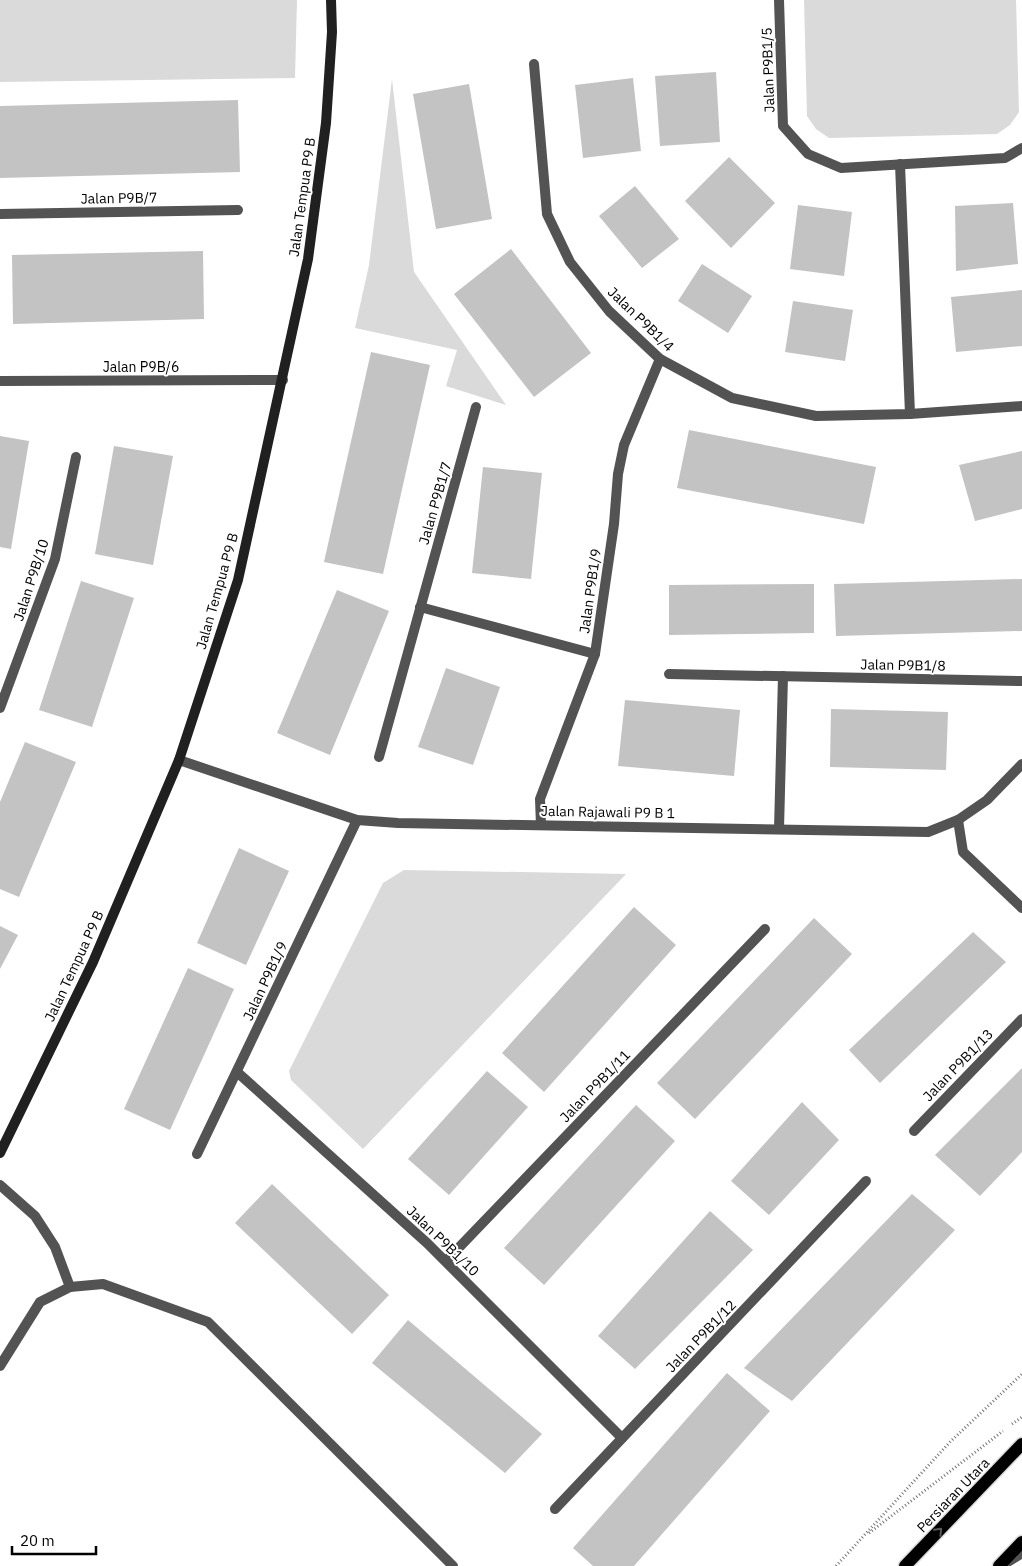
<svg xmlns="http://www.w3.org/2000/svg" width="1022" height="1566" font-family="'IBM Plex Sans',sans-serif">
<style>
.green{fill:#dadada}
.building{fill:#c3c3c3}
.lines{fill:none;stroke-linecap:round;stroke-linejoin:round}
.primary-casing{stroke:#dbdbdb;stroke-width:15}
.path{stroke:#757575;stroke-width:3;stroke-dasharray:1 2.5;stroke-linecap:butt}
.lane{stroke:#535353;stroke-width:10}
.street{stroke:#535353;stroke-width:10}
.secondary{stroke:#202020;stroke-width:10}
.primary{stroke:#000;stroke-width:12}
.oneway{stroke:#595959}
.labels{text-anchor:middle;dominant-baseline:central;stroke-width:4;stroke-linejoin:round;paint-order:stroke}
.street-label{font-size:14px;fill:#000;stroke:#fff}
</style>
<rect width="100%" height="100%" fill="#fff"/>
<g class="green">
<path d="M 0,0 L 297,0 L 295,78 L 0,82 Z"/>
<path d="M 804,0 L 1016,0 L 1019,112 L 1010,125 L 997,134 L 829,138 L 816,129 L 807,116 Z"/>
<path d="M 392,79 L 414,272 L 506,405 L 446,386 L 457,350 L 355,328 L 369,265 Z"/>
<path d="M 404,870 L 626,874 L 363,1149 L 291,1080 L 289,1071 L 383,883 Z"/>
</g>
<g class="building">
<path d="M 716,72 L 720,142 L 660,146 L 655,76 Z"/>
<path d="M 633,78 L 641,151 L 583,158 L 575,85 Z"/>
<path d="M 469,84 L 492,219 L 436,229 L 413,94 Z"/>
<path d="M 238,100 L 240,172 L 0,178 L 0,106 Z"/>
<path d="M 729,157 L 775,203 L 731,248 L 685,201 Z"/>
<path d="M 635,186 L 679,239 L 642,268 L 599,216 Z"/>
<path d="M 1013,203 L 1018,264 L 956,271 L 955,206 Z"/>
<path d="M 798,205 L 852,212 L 844,276 L 790,269 Z"/>
<path d="M 511,249 L 591,353 L 534,397 L 454,294 Z"/>
<path d="M 203,251 L 204,319 L 13,324 L 12,255 Z"/>
<path d="M 702,264 L 752,296 L 728,333 L 678,301 Z"/>
<path d="M 1022,290 L 1022,346 L 956,352 L 951,297 Z"/>
<path d="M 793,301 L 853,310 L 845,361 L 785,352 Z"/>
<path d="M 371,352 L 430,365 L 383,574 L 324,562 Z"/>
<path d="M 689,430 L 876,467 L 864,524 L 677,488 Z"/>
<path d="M 0,436 L 29,441 L 11,549 L 0,547 Z"/>
<path d="M 114,446 L 173,456 L 153,565 L 95,554 Z"/>
<path d="M 1022,451 L 1022,509 L 975,521 L 959,465 Z"/>
<path d="M 483,467 L 542,473 L 531,579 L 472,573 Z"/>
<path d="M 1022,579 L 1022,631 L 836,636 L 834,584 Z"/>
<path d="M 81,581 L 134,598 L 92,727 L 39,710 Z"/>
<path d="M 814,584 L 814,633 L 669,635 L 669,585 Z"/>
<path d="M 337,590 L 389,611 L 330,755 L 277,733 Z"/>
<path d="M 446,668 L 500,687 L 473,765 L 418,747 Z"/>
<path d="M 625,700 L 740,710 L 734,776 L 618,766 Z"/>
<path d="M 831,709 L 948,712 L 946,770 L 830,767 Z"/>
<path d="M 25,742 L 76,762 L 19,897 L 0,889 L 0,802 Z"/>
<path d="M 239,848 L 289,871 L 246,965 L 197,943 Z"/>
<path d="M 634,907 L 676,945 L 544,1092 L 502,1053 Z"/>
<path d="M 814,918 L 852,954 L 695,1119 L 657,1083 Z"/>
<path d="M 0,926 L 18,935 L 0,969 Z"/>
<path d="M 973,932 L 1006,962 L 880,1083 L 849,1050 Z"/>
<path d="M 188,968 L 234,989 L 170,1130 L 124,1109 Z"/>
<path d="M 1022,1068 L 1022,1152 L 980,1196 L 935,1155 Z"/>
<path d="M 487,1071 L 528,1107 L 449,1195 L 408,1159 Z"/>
<path d="M 802,1102 L 839,1140 L 769,1215 L 731,1181 Z"/>
<path d="M 636,1105 L 675,1141 L 544,1285 L 504,1248 Z"/>
<path d="M 272,1184 L 389,1295 L 352,1334 L 235,1223 Z"/>
<path d="M 912,1194 L 955,1230 L 792,1401 L 744,1368 Z"/>
<path d="M 710,1211 L 753,1250 L 635,1369 L 598,1336 Z"/>
<path d="M 408,1320 L 542,1434 L 505,1473 L 372,1363 Z"/>
<path d="M 727,1373 L 770,1411 L 634,1566 L 593,1566 L 573,1548 Z"/>
</g>
<g class="lines">
<defs>
<g id="primary">
<path d="M 905,1566 L 1022,1444"/>
<path d="M 999,1566 L 1022,1542"/>
</g>
</defs>
<use href="#primary" class="primary-casing"/>
<g class="path">
<path d="M 1012,1424 L 1022,1417"/>
<path d="M 869,1533 L 1003,1431"/>
<path d="M 836,1566 L 950,1442 L 1022,1374"/>
</g>
<g class="lane">
<path d="M 0,1185 L 35,1216 L 55,1247 L 70,1287"/>
<path d="M 0,1366 L 40,1302 L 70,1287 L 103,1284 L 208,1322 L 453,1566"/>
</g>
<g class="street">
<path d="M 779,0 L 783,126 L 808,154 L 841,168 L 1005,158 L 1022,148"/>
<path d="M 534,64 L 547,214 L 570,262 L 609,311 L 660,359 L 732,398 L 816,416 L 910,414 L 1022,406"/>
<path d="M 900,164 L 910,414"/>
<path d="M 0,214 L 238,210"/>
<path d="M 0,381 L 283,380"/>
<path d="M 420,607 L 595,654"/>
<path d="M 669,674 L 1022,681"/>
<path d="M 0,708 L 55,559 L 76,457"/>
<path d="M 379,757 L 476,407"/>
<path d="M 179,760 L 357,820 L 398,823 L 928,832 L 958,820 L 987,800 L 1022,764"/>
<path d="M 958,820 L 963,852 L 1022,908"/>
<path d="M 541,825 L 540,799 L 595,654 L 614,524 L 618,474 L 624,445 L 660,359"/>
<path d="M 779,829 L 783,676"/>
<path d="M 237,1072 L 427,1243 L 622,1438"/>
<path d="M 914,1131 L 1022,1019"/>
<path d="M 197,1154 L 357,820"/>
<path d="M 446,1261 L 765,929"/>
<path d="M 555,1509 L 866,1181"/>
<path d="M 1006,1563 L 1022,1553"/>
</g>
<path class="secondary" d="M 0,1153 L 93,962 L 179,760 L 238,580 L 308,259 L 326,123 L 332,32 L 331,0"/>
<use href="#primary" class="primary"/>
</g>
<defs><path id="oneway-chevron" d="M-2-3.5L2.5 0L-2 3.5" fill="none" stroke-width="1.6" stroke-linecap="round" stroke-linejoin="round" transform="scale(1.25)"/></defs>
<use class="oneway" href="#oneway-chevron" transform="translate(939 1531) rotate(-46)"/>
<g class="labels">
<g class="street-label">
<text transform="translate(768 70) rotate(-92)">Jalan P9B1/5</text>
<text transform="translate(302 197) rotate(-82)">Jalan Tempua P9 B</text>
<text transform="translate(119 198) rotate(-1)">Jalan P9B/7</text>
<text transform="translate(641 319) rotate(44)">Jalan P9B1/4</text>
<text x="141" y="367">Jalan P9B/6</text>
<text transform="translate(435 503) rotate(-74)">Jalan P9B1/7</text>
<text transform="translate(31 580) rotate(-72)">Jalan P9B/10</text>
<text transform="translate(217 591) rotate(-74)">Jalan Tempua P9 B</text>
<text transform="translate(590 591) rotate(-82)">Jalan P9B1/9</text>
<text transform="translate(903 665) rotate(1)">Jalan P9B1/8</text>
<text transform="translate(608 812) rotate(1)">Jalan Rajawali P9 B 1</text>
<text transform="translate(74 966) rotate(-65)">Jalan Tempua P9 B</text>
<text transform="translate(265 981) rotate(-65)">Jalan P9B1/9</text>
<text transform="translate(958 1065) rotate(-46)">Jalan P9B1/13</text>
<text transform="translate(595 1086) rotate(-46)">Jalan P9B1/11</text>
<text transform="translate(443 1241) rotate(44)">Jalan P9B1/10</text>
<text transform="translate(701 1336) rotate(-46)">Jalan P9B1/12</text>
<text transform="translate(953 1495) rotate(-46)">Persiaran Utara</text>
</g>
</g>
<path d="M12 1546v8h84v-8" fill="none" stroke="#000000" stroke-width="2.5"/>
<text x="20" y="1546" font-size="15" fill="#000000" stroke="#ffffff" stroke-width="4" paint-order="stroke">20 m</text>
</svg>
